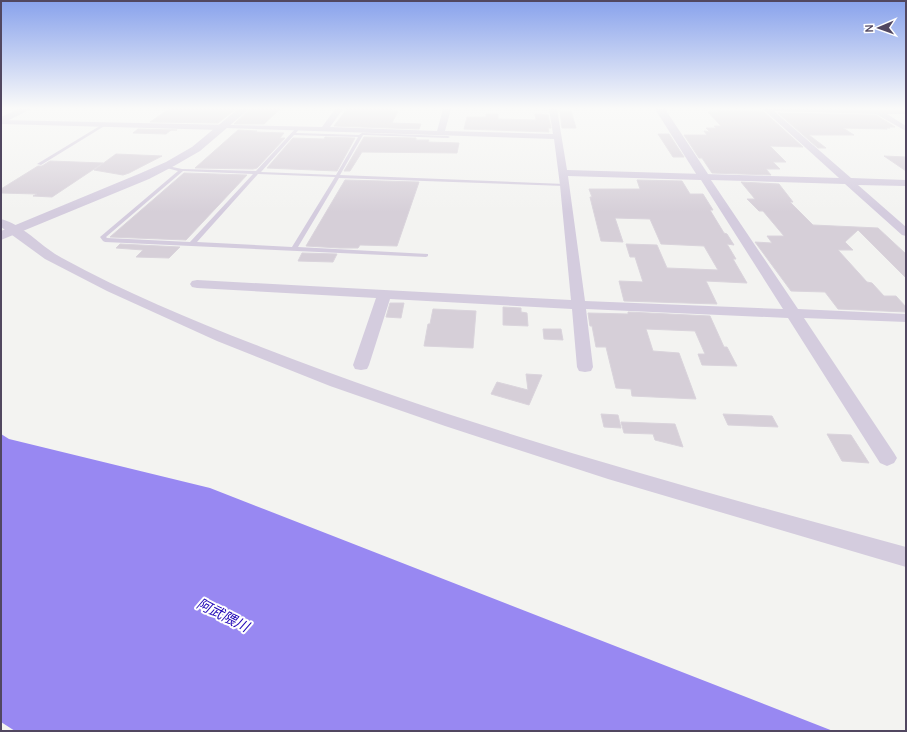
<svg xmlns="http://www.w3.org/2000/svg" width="907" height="732" font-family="Manrope,'Noto Sans JP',sans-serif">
  <rect width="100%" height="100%" fill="#f3f3f1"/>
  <!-- water -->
  <polygon fill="#9888f2" points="1,434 9,439 210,488 833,731 15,731 1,722"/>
  <!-- building -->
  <g fill="#d6cfd8" stroke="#dad4dc">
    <polygon points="169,109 236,109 218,123 150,122"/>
    <polygon points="250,109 280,109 264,124 234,124"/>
    <polygon points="347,109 392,109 391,111 398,111 392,123 421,124 419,129 334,126"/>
    <polygon points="716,110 763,111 803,147 770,146 786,162 773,162 780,169 766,169 771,175 712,173 702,158 699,158 684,135 707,135 704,131 710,132 706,128 716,128 714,126 721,126 708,112 718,112"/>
    <polygon points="560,111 571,111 576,128 562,128"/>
    <polygon points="778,113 876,115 895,127 888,127 890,128 885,128 887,129 843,128 854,135 809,135 826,148 818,148"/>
    <polygon points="486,114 498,114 498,119 536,120 535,114 548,115 551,128 548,128 549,132 464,129 467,117 486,117"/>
    <polygon points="138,129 177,130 171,130 166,134 133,133"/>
    <polygon points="238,130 257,131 255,132 284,133 280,138 285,138 257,168 253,169 195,168"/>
    <polygon points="658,134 669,134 684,157 673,157"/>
    <polygon points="325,137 355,138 337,171 267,168 293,138 324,139"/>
    <polygon points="364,137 416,138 416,140 429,140 428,142 459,143 457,153 362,152 350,171 344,171"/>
    <polygon points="116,154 162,156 129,173 123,175 94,170"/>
    <polygon points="884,156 906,157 906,171"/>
    <polygon points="50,161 103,163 52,197 33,196 37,194 1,193 1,189 38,166 42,166"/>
    <polygon points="184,173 247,175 186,240 110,237"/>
    <polygon points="345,180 419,182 397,246 360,245 358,248 340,248 306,246"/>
    <polygon points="637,180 682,181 690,194 703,194 713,210 710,210 724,233 727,234 734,245 727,244 736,259 733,259 747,283 706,281 717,304 624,301 619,281 643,282 635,257 630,257 626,244 657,245 667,268 718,270 704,246 661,244 650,219 615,218 623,242 601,241 590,197 592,197 589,189 640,189"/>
    <polygon points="741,182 779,184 793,202 790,202 813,225 878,228 906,254 906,278 858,230 845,242 853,250 838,250 867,282 872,283 884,296 896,296 906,307 906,312 838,309 825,292 791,291 755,242 772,243 767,236 784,236 763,211 759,211 747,199 755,199"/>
    <polygon points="120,244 180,247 169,258 136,257 143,250 116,248"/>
    <polygon points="302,253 337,254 333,262 298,261"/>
    <polygon points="390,303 404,303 401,318 386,317"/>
    <polygon points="503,307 521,308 521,312 527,313 528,326 503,325"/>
    <polygon points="433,309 476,311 473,348 424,346 428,324 430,324"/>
    <polygon points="628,312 710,316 724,347 727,347 737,366 702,365 698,354 705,354 695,331 646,329 653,351 679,353 696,399 632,396 631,389 616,388 606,347 596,347 592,326 590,326 588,313 628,314"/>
    <polygon points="543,329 561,329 563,340 544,339"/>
    <polygon points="526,374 542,375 529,405 491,394 497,382 528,390"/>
    <polygon points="601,414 618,415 621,428 604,427"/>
    <polygon points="723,414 772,416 778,427 728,425"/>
    <polygon points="621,422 675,424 683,447 655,440 653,434 624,433"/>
    <polygon points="827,434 851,435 869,463 842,461"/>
  </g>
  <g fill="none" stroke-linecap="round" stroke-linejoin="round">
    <!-- service -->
    <g fill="#d4ccde" fill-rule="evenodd">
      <polygon points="103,124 106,125 41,165 37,164"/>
      <path d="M 297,127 L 300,128 L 296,133 L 359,135 L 362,133 L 448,136 L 450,137 L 448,138 L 363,135 L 340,175 L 565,184 L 567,185 L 565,186 L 339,178 L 298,247 L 428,254 L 428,256 L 426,257 L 105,242 L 103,241 L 100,237 L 178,171 L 163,167 L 163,165 L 182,169 L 256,171 ZM 294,135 L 358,137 L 336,175 L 261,172 ZM 183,171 L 253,174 L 190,242 L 107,238 L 106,237 ZM 258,174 L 335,177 L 292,247 L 197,242 Z"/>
    </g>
    <!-- minor -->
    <g fill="#d4ccde" fill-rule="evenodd">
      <path d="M 335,109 L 343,109 L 330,127 L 437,131 L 443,109 L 451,109 L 445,131 L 553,134 L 549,109 L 557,109 L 567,170 L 839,178 L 763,109 L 906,110 L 906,114 L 887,114 L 906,126 L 906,131 L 876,114 L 774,111 L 851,178 L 906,180 L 906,186 L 858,185 L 906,227 L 906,236 L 902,235 L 845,184 L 711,180 L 798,309 L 906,314 L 906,322 L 804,318 L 894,453 L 897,458 L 894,463 L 887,466 L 880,463 L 788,318 L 586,309 L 593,367 L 591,371 L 585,372 L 579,371 L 577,367 L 572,309 L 390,299 L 369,365 L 367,369 L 361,370 L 355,369 L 353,365 L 376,298 L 197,288 L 192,287 L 190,284 L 192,281 L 197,280 L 571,300 L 560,185 L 554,139 L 226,128 L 222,130 L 1,124 L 1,120 L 322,127 ZM 568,176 L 701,180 L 783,309 L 585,301 Z"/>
      <path d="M 1,219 C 24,225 41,247 62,258 C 126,293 194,321 261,347 C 471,429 689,488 906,547 L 906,567 L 608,479 L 445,426 L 330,386 L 217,341 L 107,291 L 45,259 L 1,227 Z"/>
    </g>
    <!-- tertiary -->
    <g fill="#d4ccde" fill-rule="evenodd">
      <polygon points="18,109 31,109 1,124 1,117"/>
      <polygon points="238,109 249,109 200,151 174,166 149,179 1,240 1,231 141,173 166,162 192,147"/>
      <polygon points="655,109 665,109 710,177 708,180 700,180"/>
    </g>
  </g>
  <!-- sky -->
  <linearGradient id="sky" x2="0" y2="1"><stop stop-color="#88a2ec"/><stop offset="0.51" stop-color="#fafaf9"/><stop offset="1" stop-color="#fafaf9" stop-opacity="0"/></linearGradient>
  <rect width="907" height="212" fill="url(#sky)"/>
  <g text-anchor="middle" stroke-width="4" stroke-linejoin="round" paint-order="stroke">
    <!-- near-water labels -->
    <g font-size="14" font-style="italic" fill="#1e04b6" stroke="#fff">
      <text transform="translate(223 615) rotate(27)" y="5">阿武隈川</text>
    </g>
  </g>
  <!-- border -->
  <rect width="907" height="732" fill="none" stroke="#514760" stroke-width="4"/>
  <!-- north arrow -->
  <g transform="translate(879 28) rotate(268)" stroke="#ffffff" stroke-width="3" paint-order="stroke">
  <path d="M0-3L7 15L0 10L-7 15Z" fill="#514760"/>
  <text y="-6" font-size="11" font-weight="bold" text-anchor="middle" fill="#514760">N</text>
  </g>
</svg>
